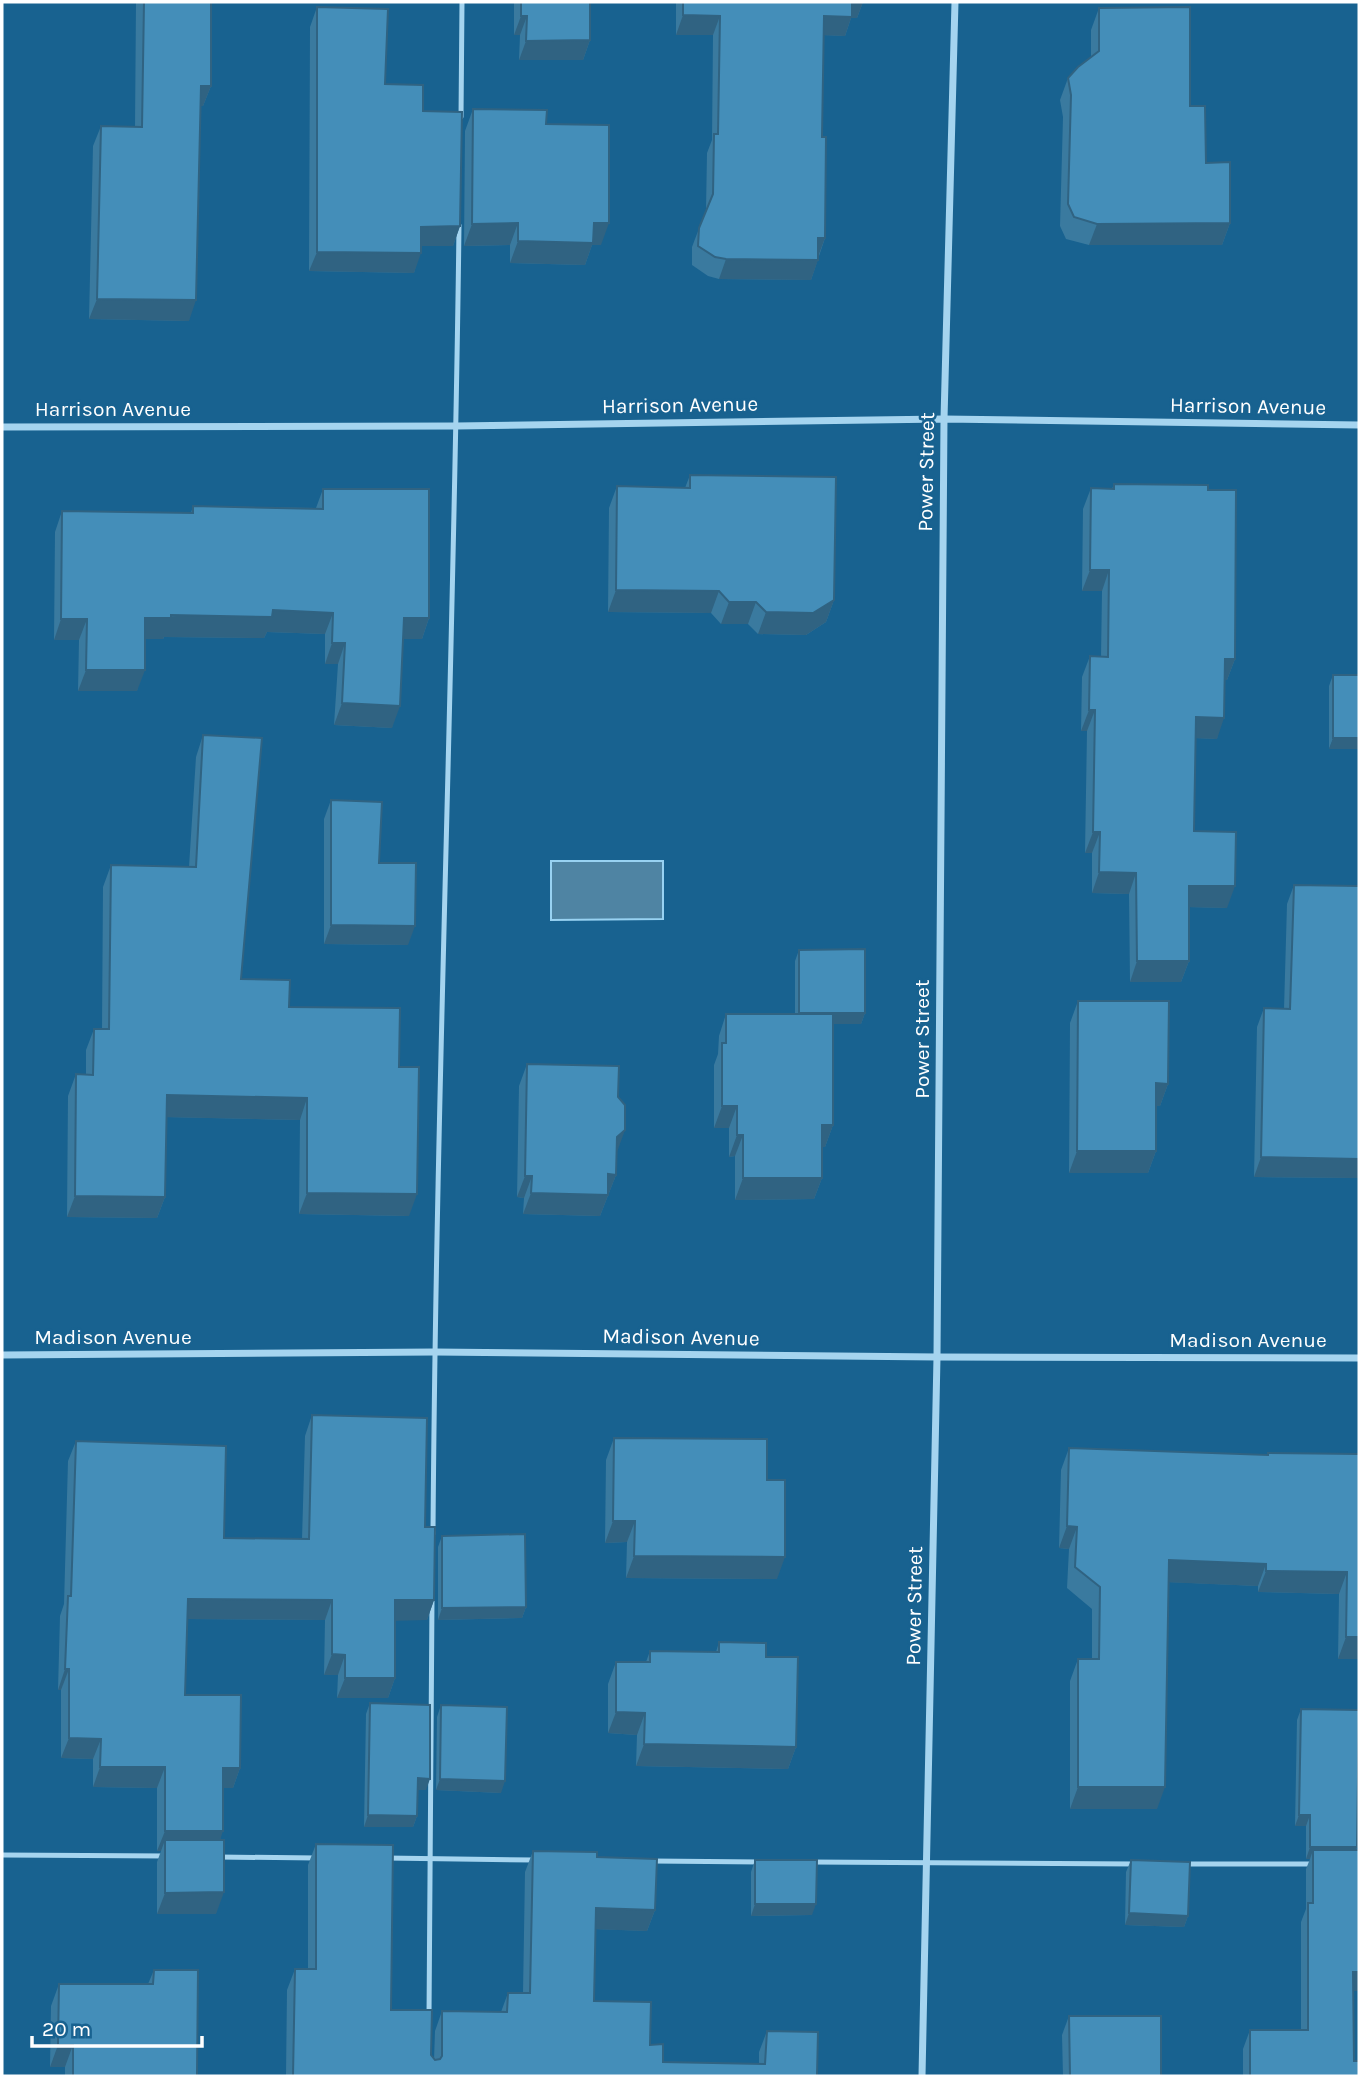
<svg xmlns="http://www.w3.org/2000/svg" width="1361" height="2078" font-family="Karla,sans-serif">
  <rect width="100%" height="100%" fill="#186290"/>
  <!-- water -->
  <polygon fill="#4f84a3" stroke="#98d2f2" stroke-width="2" points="551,861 663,861 663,919 551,920"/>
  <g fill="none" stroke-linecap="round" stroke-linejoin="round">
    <!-- lane -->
    <g stroke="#a5d4ef" stroke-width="5">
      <polyline points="461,117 462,2"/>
      <path d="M 433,1534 C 436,1098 454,661 459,225"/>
      <polyline points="2,1855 167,1856"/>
      <polyline points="218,1857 317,1858"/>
      <polyline points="386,1858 534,1860"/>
      <polyline points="652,1861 762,1862"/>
      <polyline points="810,1862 1136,1864"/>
      <polyline points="1184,1864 1315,1864"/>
      <polyline points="429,2017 432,1600"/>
    </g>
    <!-- street -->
    <g stroke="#a5d4ef" stroke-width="7">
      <polyline points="2,427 456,426 944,419 1359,425"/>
      <polyline points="2,1355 435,1352 937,1357 1359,1358"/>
      <polyline points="922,2076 937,1357 944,419 955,2"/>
    </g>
  </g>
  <!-- wall -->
  <g fill="#3a7a9f">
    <polygon points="136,2 211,2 211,86 203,106 201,106 189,321 89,319 93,146 101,126 135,127"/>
    <polygon points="514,2 590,2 590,40 583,60 519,60 520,35 514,35"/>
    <polygon points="676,2 863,2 857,18 851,18 845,36 824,35 822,137 825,238 811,280 719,279 708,276 692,265 692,247 706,210 707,153 712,140 713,35 676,35"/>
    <polygon points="317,7 385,84 423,111 460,226 453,246 421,246 414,273 309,271 310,27"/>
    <polygon points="1099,8 1190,106 1206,163 1230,223 1222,245 1089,245 1066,239 1060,226 1063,117 1060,100 1068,78 1091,57 1091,30"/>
    <polygon points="473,109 546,124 601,245 592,245 585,265 510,263 510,245 464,246 465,131"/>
    <polygon points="690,475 834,600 826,622 806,635 758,634 748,624 721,624 711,613 608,612 609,508 617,486 685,488"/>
    <polygon points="1114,484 1208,490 1235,659 1227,680 1225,680 1217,739 1196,738 1194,831 1227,908 1189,907 1189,961 1181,982 1130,982 1129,894 1092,893 1092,853 1085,853 1087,731 1081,731 1082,677 1090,656 1101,657 1102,591 1082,591 1083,509 1091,488 1112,489"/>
    <polygon points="323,489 429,618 422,639 403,639 392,728 334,725 338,664 325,664 325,634 267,632 264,638 164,637 163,639 145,639 137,691 78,691 79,640 54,640 55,532 62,511 191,513 193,506 316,508"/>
    <polygon points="1333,675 1359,675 1329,749 1329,686"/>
    <polygon points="203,735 241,979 289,1007 399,1067 409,1216 299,1214 300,1120 166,1117 165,1197 157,1218 67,1217 68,1096 76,1074 86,1075 86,1050 94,1029 102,1029 103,887 111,865 189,867 196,757"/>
    <polygon points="331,800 408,945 324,944 324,819"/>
    <polygon points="1294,885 1359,886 1359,1178 1254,1177 1257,1027 1264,1008 1284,1009 1287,904"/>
    <polygon points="799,950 865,1013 861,1024 833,1024 833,1125 825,1147 822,1147 822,1178 814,1199 735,1200 735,1156 729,1157 729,1128 714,1128 714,1065 718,1054 719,1036 726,1014 795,1014 795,961"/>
    <polygon points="1078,1001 1168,1084 1160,1106 1156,1105 1156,1151 1148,1173 1069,1173 1070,1023"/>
    <polygon points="527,1064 617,1152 616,1175 600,1216 523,1214 524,1198 517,1197 519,1086"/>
    <polygon points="312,1415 425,1527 434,1600 427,1620 395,1620 395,1678 388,1698 337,1698 338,1675 324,1675 325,1620 187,1619 185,1695 240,1768 233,1788 223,1788 216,1914 157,1914 157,1862 161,1851 157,1851 157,1788 93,1787 93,1759 61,1758 61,1690 58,1690 60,1616 64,1604 68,1461 76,1441 224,1538 302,1539 305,1436"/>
    <polygon points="614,1438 767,1480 777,1579 626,1578 627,1542 605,1543 606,1460"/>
    <polygon points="1069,1448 1267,1455 1268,1453 1359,1454 1359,1659 1338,1659 1339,1594 1258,1592 1258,1586 1168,1582 1157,1809 1070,1809 1070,1681 1078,1659 1092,1659 1092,1609 1067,1588 1069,1549 1059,1548 1061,1470"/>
    <polygon points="442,1536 526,1607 522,1618 438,1620 438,1547"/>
    <polygon points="719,1642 766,1657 796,1747 788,1769 636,1766 637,1735 608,1733 608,1684 616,1662 646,1662 650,1651 716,1652"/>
    <polygon points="370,1703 426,1790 418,1790 417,1816 413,1827 364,1827 366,1714"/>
    <polygon points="441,1705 501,1793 436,1790 437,1717"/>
    <polygon points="1301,1709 1357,1847 1356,1850 1359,1991 1353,1991 1354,2061 1359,2076 1243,2076 1243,2049 1250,2030 1301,2030 1301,1922 1306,1909 1306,1869 1310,1859 1306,1859 1306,1826 1295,1826 1297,1720"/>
    <polygon points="316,1844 391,2010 434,2060 435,2031 442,2011 501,2012 508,1993 523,1993 525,1872 533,1851 597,1857 655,1910 647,1931 595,1929 594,2001 650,2045 663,2062 759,2064 759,2052 767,2031 817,2076 286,2076 287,1990 295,1969 308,1969 308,1865"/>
    <polygon points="755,1860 812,1915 751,1916 751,1872"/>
    <polygon points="1131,1860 1188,1916 1184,1927 1125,1925 1126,1872"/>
    <polygon points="154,1970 197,2076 65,2076 65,2067 50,2067 51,2006 59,1984 148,1984"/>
    <polygon points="1069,2016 1161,2076 1063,2076 1062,2035"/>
  </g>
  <!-- shaded-wall -->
  <g fill="#306382">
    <polygon points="851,2 863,2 857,18 851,18 845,36 817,35 824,16"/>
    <polygon points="683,15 720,16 713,35 676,35"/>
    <polygon points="521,16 527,16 520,35 514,35"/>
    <polygon points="590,40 583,60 519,60 526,41"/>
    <polygon points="201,86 211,86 203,106 194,106"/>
    <polygon points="518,223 510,245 464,246 472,224"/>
    <polygon points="594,223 609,223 601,245 592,245 585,265 510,263 518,241"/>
    <polygon points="1230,223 1222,245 1089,245 1097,224"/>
    <polygon points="460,226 453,246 414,246 421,227"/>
    <polygon points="818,238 825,238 818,257"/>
    <polygon points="317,252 421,253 414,273 309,271"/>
    <polygon points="726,259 818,260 811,280 719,279"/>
    <polygon points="97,299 196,300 189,321 89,319"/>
    <polygon points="1090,570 1109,570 1102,591 1082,591"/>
    <polygon points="616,590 719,591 711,613 608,612"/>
    <polygon points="834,600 826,622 806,635 758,634 766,612"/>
    <polygon points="729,602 756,602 748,624 721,624"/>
    <polygon points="273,610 333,613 325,634 267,632 264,638 164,637 163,639 137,639 145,618"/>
    <polygon points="404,618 429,618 422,639 397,639"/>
    <polygon points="61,619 87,619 79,640 54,640"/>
    <polygon points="332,643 345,643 338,664 325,664"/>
    <polygon points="1225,659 1235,659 1227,680 1218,680"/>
    <polygon points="86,670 145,670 137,691 78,691"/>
    <polygon points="342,703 400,706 392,728 334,725"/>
    <polygon points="1089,710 1095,710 1087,731 1081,731"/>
    <polygon points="1196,717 1224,718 1217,739 1189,738"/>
    <polygon points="1333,738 1359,738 1359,749 1329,749"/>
    <polygon points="1093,832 1100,832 1092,853 1085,853"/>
    <polygon points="1099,872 1136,873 1129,894 1092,893"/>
    <polygon points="1189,886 1235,886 1227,908 1182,907"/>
    <polygon points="331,925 415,926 408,945 324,944"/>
    <polygon points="1137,961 1189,961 1181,982 1130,982"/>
    <polygon points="799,1013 865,1013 861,1024 795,1024"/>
    <polygon points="1156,1083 1168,1084 1160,1106 1148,1105"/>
    <polygon points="167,1095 307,1098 300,1120 159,1117"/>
    <polygon points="722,1106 737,1106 729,1128 714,1128"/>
    <polygon points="822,1125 833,1125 825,1147 814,1147"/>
    <polygon points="625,1130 617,1152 617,1137"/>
    <polygon points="737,1135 743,1135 735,1156 729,1157"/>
    <polygon points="1077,1151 1156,1151 1148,1173 1069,1173"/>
    <polygon points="1261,1157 1359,1159 1359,1178 1254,1177"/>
    <polygon points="608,1174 616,1175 600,1216 523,1214 531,1193"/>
    <polygon points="525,1176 532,1176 524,1198 517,1197"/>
    <polygon points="743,1178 822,1178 814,1199 735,1200"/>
    <polygon points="307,1193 417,1194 409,1216 299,1214"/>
    <polygon points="75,1196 165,1197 157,1218 67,1217"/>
    <polygon points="613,1521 635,1521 627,1542 605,1543"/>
    <polygon points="1067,1526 1077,1527 1069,1549 1059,1548"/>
    <polygon points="634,1556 785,1557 777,1579 626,1578"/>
    <polygon points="1169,1560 1266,1564 1258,1586 1161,1582"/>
    <polygon points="1266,1571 1347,1572 1339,1594 1258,1592"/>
    <polygon points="188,1599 332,1600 325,1620 181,1619"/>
    <polygon points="395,1600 434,1600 427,1620 388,1621"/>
    <polygon points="526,1607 522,1618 438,1620 442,1608"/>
    <polygon points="1346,1637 1359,1637 1359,1659 1338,1659"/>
    <polygon points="332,1654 345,1655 338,1675 324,1675"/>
    <polygon points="65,1669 69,1669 61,1690 58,1690"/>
    <polygon points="345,1678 395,1678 388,1698 337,1698"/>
    <polygon points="616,1712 645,1713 637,1735 608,1733"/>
    <polygon points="69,1738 101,1739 93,1759 61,1758"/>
    <polygon points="644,1744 796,1747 788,1769 636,1766"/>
    <polygon points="100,1767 165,1767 157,1788 93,1787"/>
    <polygon points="223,1768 240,1768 233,1788 215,1788"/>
    <polygon points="418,1778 430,1779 426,1790 414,1790"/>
    <polygon points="440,1779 505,1781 501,1793 436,1790"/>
    <polygon points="1078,1787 1165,1787 1157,1809 1070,1809"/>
    <polygon points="368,1815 417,1816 413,1827 364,1827"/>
    <polygon points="1299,1815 1310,1815 1306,1826 1295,1826"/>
    <polygon points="165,1831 223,1831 216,1852 165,1840 161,1851 157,1851"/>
    <polygon points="1310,1847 1357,1847 1352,1859 1313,1850 1310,1859 1306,1859"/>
    <polygon points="224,1892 216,1914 157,1914 165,1893"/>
    <polygon points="755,1904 816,1904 812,1915 751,1916"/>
    <polygon points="596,1908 655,1910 647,1931 588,1929"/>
    <polygon points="1129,1913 1188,1916 1184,1927 1125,1925"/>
    <polygon points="1353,1972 1359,1972 1359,1991 1346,1991"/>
    <polygon points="58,2045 73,2045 65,2067 50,2067"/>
  </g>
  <!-- building -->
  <g fill="#448eb9" stroke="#306382" stroke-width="2">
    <polygon points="144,2 211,2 211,86 201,86 196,300 97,299 101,126 142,127"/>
    <polygon points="521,2 590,2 590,40 526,41 527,16 521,16"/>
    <polygon points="683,2 852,2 852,17 824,16 822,137 826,137 825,238 818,238 818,260 726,259 715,257 698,246 699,228 713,194 714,134 718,134 720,16 683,15"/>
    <polygon points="317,7 388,9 385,84 423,85 423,111 462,112 460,226 421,227 421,253 317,252"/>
    <polygon points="1190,7 1190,106 1205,106 1206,163 1230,162 1230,223 1097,224 1074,217 1068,204 1071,95 1068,78 1078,67 1099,51 1099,8"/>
    <polygon points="473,109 547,110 546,124 609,125 609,223 594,223 593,243 518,241 518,223 472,224"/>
    <polygon points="690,475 836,477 834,600 813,613 766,612 756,602 729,602 719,591 616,590 617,486 690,488"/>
    <polygon points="1114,484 1208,485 1208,490 1236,490 1235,659 1225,659 1224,718 1196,717 1194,831 1236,832 1235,886 1189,886 1189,961 1137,961 1136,873 1099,872 1100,832 1093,832 1095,710 1089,710 1090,656 1108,657 1109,570 1090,570 1091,488 1114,489"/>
    <polygon points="323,489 429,489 429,618 404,618 400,706 342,703 345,643 332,643 333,613 273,610 272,617 171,615 171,618 145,618 145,670 86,670 87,619 61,619 62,511 193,513 193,506 323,509"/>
    <rect x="1333" y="675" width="26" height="63"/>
    <polygon points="203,735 262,738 241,979 290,980 289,1007 400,1008 399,1067 419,1067 417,1194 307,1193 307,1098 167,1095 165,1197 75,1196 76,1074 93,1075 94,1029 109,1029 111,865 196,867"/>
    <polygon points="331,800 382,802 379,863 416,863 415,926 331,925"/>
    <polygon points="1294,885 1359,886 1359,1159 1261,1157 1264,1008 1290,1009"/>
    <polygon points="865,949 865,1013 799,1013 799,950"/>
    <polygon points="1078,1001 1169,1001 1168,1084 1156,1083 1156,1151 1077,1151"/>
    <polygon points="726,1014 833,1014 833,1125 822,1125 822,1178 743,1178 743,1135 737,1135 737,1106 722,1106 722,1043 726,1043"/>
    <polygon points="527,1064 619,1066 618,1097 625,1105 625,1130 617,1137 616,1175 608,1174 608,1195 531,1193 532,1176 525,1176"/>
    <polygon points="312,1415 427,1418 425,1527 435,1527 434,1600 395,1600 395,1678 345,1678 345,1655 332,1654 332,1600 188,1599 185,1695 241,1695 240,1768 223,1768 223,1831 165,1831 165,1767 100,1767 101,1739 69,1738 69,1669 65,1669 68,1596 71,1596 76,1441 226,1446 224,1538 309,1539"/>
    <polygon points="614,1438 767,1439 767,1480 785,1480 785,1557 634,1556 635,1521 613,1521"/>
    <polygon points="1069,1448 1268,1455 1268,1453 1359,1454 1359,1637 1346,1637 1347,1572 1266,1571 1266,1564 1169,1560 1165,1787 1078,1787 1078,1659 1099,1659 1100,1587 1075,1567 1077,1527 1067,1526"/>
    <polygon points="525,1534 526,1607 442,1608 442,1536"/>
    <polygon points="719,1642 766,1643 766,1657 798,1657 796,1747 644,1744 645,1713 616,1712 616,1662 650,1662 650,1651 719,1652"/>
    <polygon points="370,1703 430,1705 430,1779 418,1778 417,1816 368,1815"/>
    <polygon points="441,1705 507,1707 505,1781 440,1779"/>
    <polygon points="1301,1709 1359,1710 1357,1847 1310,1847 1310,1815 1299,1815"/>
    <polygon points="165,1840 224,1840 224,1892 165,1893"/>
    <polygon points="316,1844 393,1845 391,2010 432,2010 431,2055 435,2060 440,2059 442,2056 442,2011 507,2012 508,1993 530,1993 533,1851 597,1852 597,1857 657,1859 655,1910 596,1908 594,2001 651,2002 650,2045 663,2044 663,2062 765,2064 767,2031 818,2032 817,2076 293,2076 295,1969 316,1969"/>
    <polygon points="1313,1850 1359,1850 1359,1972 1353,1972 1354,2061 1359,2061 1359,2076 1250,2076 1250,2030 1308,2030 1308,1903 1313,1903"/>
    <polygon points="755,1860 817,1860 816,1904 755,1904"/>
    <polygon points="1131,1860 1190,1862 1188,1916 1129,1913"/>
    <polygon points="154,1970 198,1970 197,2076 73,2076 73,2045 58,2045 59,1984 153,1984"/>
    <polygon points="1069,2016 1161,2016 1161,2076 1070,2076"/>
  </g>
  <g text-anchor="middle" stroke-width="5" stroke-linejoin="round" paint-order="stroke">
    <!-- street labels -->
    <g font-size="21" fill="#fff" stroke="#186290">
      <text transform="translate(680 405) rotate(-1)" y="7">Harrison Avenue</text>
      <text transform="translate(1248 406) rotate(1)" y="7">Harrison Avenue</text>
      <text x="113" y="416">Harrison Avenue</text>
      <text transform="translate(926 472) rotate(-89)" y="7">Power Street</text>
      <text transform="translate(922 1039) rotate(-90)" y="7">Power Street</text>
      <text x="113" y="1344">Madison Avenue</text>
      <text transform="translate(681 1337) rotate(1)" y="7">Madison Avenue</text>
      <text x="1248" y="1347">Madison Avenue</text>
      <text transform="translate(914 1606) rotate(-89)" y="7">Power Street</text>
    </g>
  </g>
  <!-- border -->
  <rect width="1361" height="2078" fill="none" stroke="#ffffff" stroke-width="7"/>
  <!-- scale -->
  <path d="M32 2036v10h170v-10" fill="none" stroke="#ffffff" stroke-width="3.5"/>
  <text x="42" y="2036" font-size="21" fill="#ffffff" stroke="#186290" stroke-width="5" paint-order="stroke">20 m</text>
</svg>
